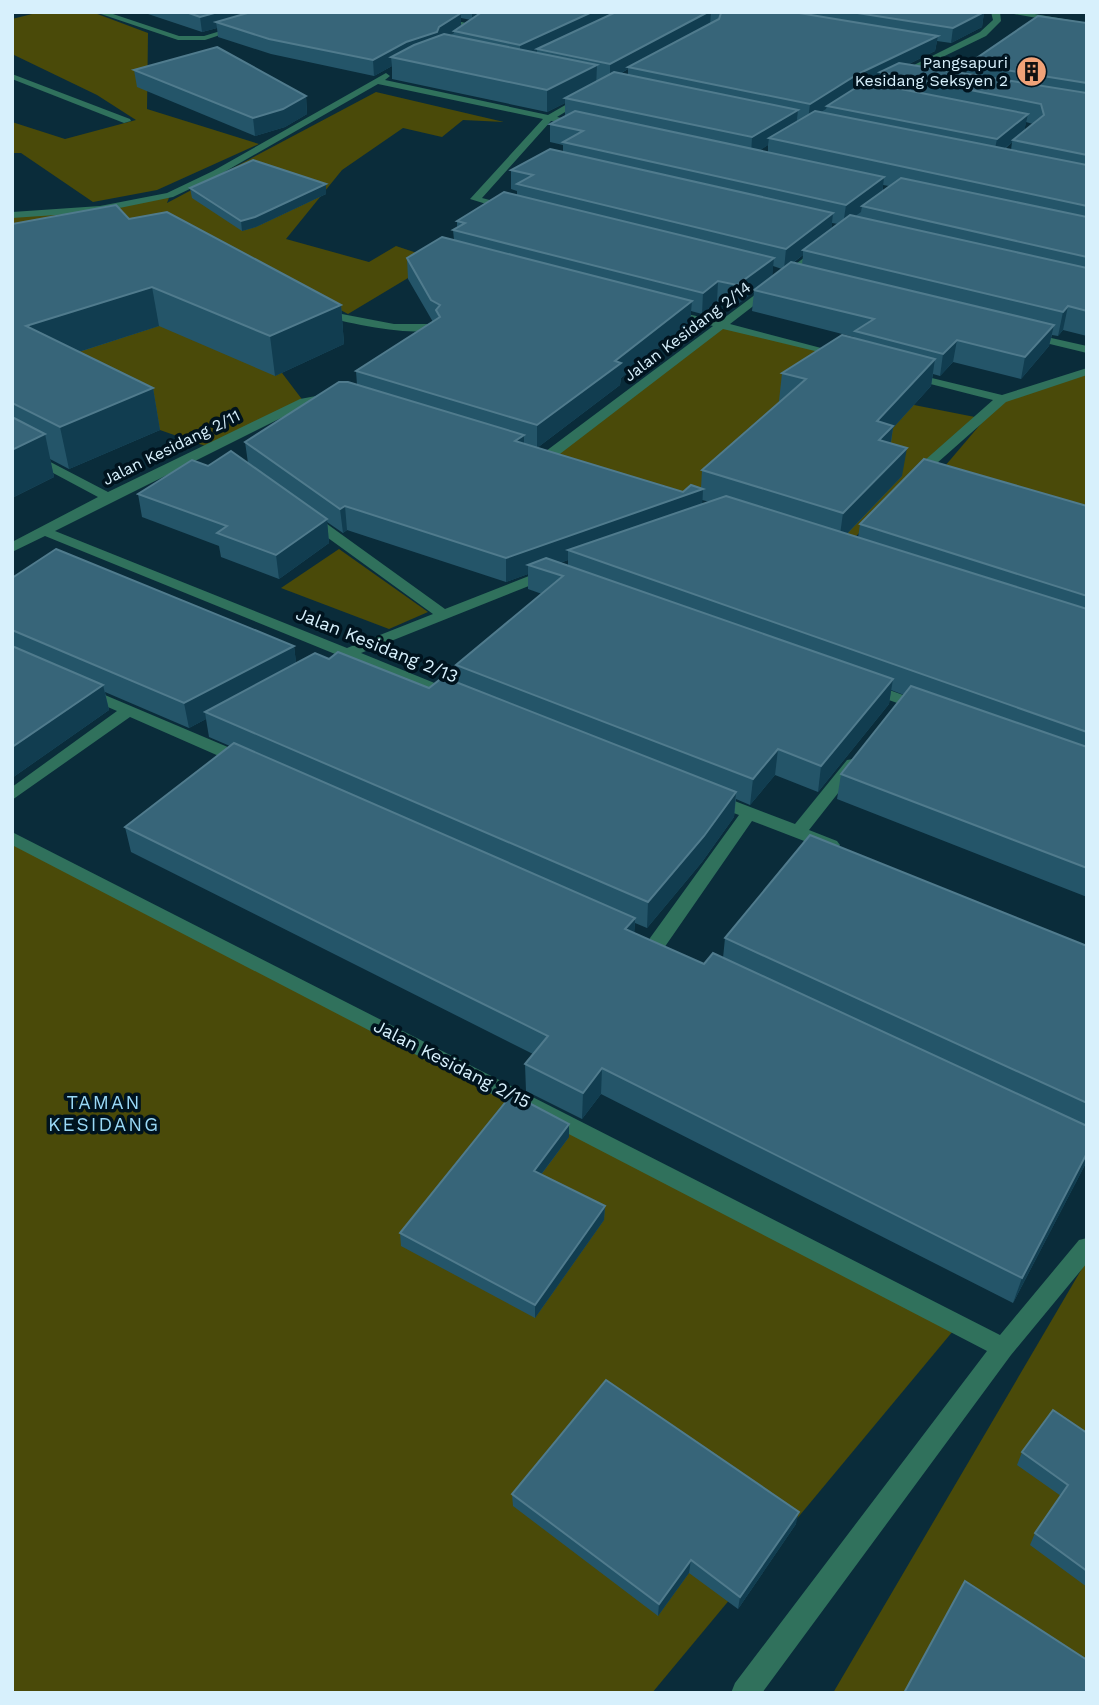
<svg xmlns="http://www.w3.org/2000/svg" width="1099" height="1705" font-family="'Work Sans',sans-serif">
  <rect width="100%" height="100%" fill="#0a2c3a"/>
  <!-- green -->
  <g fill="#4a4a09">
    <polygon points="40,12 92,12 148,33 147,109 259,144 157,190 93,202 21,153 12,153 12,122 65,139 136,120 97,95 12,54 12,19"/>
    <polygon points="376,92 504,122 463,120 442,137 403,128 342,170 286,239 369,262 396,246 438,260 348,314 163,216 304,402 211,448 160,430 12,311 12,215 100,209 170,195 167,203"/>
    <polygon points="721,325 846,358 914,405 980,418 922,467 843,550 724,470 688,501 548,457"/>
    <polygon points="1087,371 1087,507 945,466 1002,399"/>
    <polygon points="339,549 428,612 389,629 281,588"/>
    <polygon points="12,836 958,1325 652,1693 12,1693"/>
    <polygon points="1087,1260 1087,1693 833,1693"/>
  </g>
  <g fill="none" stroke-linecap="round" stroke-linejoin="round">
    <!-- minor -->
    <g fill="#30715c" fill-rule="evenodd">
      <polygon points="95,12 107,12 179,36 204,36 240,25 244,27 205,40 178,40"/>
      <polygon points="395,12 413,12 476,25 472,27"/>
      <polygon points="991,12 1000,12 1001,21 986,36 899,78 892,76 980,32 993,20"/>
      <polygon points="1003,12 1023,12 1087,23 1087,27"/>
      <polygon points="386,73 390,76 385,80 548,115 581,96 588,98 557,117 562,118 562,122 551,121 482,198 513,206 514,208 509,211 470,199 543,119 378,84 219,175 173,197 100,212 12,218 12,212 100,206 167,193 213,171"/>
      <polygon points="12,74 130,119 131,121 124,123 12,79"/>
      <polygon points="817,248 826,250 730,324 844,354 844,358 723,329 552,460 542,460 542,454 713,326 663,313 663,309 720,321"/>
      <path d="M 321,310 L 394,324 L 432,324 L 438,327 C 420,340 340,321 317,315 L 317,311 Z"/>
      <polygon points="1029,333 1087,346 1087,353 1025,338 1023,336"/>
      <polygon points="1087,368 1087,375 1006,402 919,479 909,479 907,476 993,400 907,378 907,372 1002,395"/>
      <polygon points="332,393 336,394 336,400 307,405 55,531 347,648 433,614 306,522 306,516 316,516 445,609 544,570 554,570 554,576 361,653 459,693 461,696 459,699 447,699 347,659 336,659 335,654 45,536 12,552 12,542 98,497 12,451 12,442 108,492 300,399"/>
      <polygon points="870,683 928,704 930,707 922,712 864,691 862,688 864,685"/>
      <polygon points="86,687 249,756 251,760 243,765 237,764 130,717 12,800 12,787 117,711 80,695 78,692"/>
      <polygon points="853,759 861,764 809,830 837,841 840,845 837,849 825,849 752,821 664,948 650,948 648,943 650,938 739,815 707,803 705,799 707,795 719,795 795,824 847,760"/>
      <polygon points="12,832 1000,1335 1079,1240 1087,1238 1087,1263 1011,1355 762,1693 731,1693 735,1683 987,1351 12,845"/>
    </g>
  </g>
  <!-- wall -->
  <g fill="#245569" fill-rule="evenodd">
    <path d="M 142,12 L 247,12 L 247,13 L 251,12 L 984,12 L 982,27 L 951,43 L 937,41 L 935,51 L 909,64 L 966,74 L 968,64 L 1087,23 L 1087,336 L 1063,330 L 1058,336 L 1052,335 L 1049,346 L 1021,379 L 953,362 L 940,376 L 933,374 L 931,386 L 893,428 L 891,443 L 902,476 L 847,534 L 858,538 L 860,524 L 1087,506 L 1087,897 L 837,799 L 841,774 L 904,695 L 891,690 L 889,704 L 818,792 L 775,775 L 750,805 L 736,799 L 734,817 L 702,862 L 647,928 L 635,923 L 634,933 L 704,964 L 723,958 L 725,938 L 1087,946 L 1087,1161 L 1013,1303 L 601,1094 L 582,1119 L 526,1091 L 525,1064 L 533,1054 L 131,852 L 125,827 L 230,746 L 209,737 L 206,719 L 189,728 L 105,692 L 109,710 L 12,778 L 12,578 L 294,646 L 296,663 L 329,659 L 429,688 L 457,682 L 456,665 L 542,594 L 528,589 L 528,574 L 506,582 L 347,530 L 343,533 L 327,522 L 329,543 L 279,579 L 221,557 L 219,546 L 142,517 L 138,494 L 208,466 L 248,463 L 245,442 L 357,385 L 356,371 L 433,322 L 408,279 L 407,258 L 454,240 L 453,230 L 457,228 L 457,221 L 517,195 L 517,191 L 511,189 L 511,170 L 563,152 L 563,145 L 550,142 L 550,124 L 565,116 L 565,103 L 547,112 L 392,79 L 392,66 L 374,76 L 271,54 L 218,37 L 217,28 L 202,32 ZM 461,18 L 471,20 L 461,27 ZM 628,69 L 628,75 L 620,74 ZM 879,79 L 878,85 L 870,83 ZM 1026,122 L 1033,124 L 1024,131 ZM 1012,142 L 1011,150 L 1005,149 ZM 768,145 L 768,152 L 760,150 ZM 883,185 L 889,186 L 883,191 ZM 832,223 L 838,224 L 831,229 ZM 803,255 L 802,265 L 793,263 ZM 773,266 L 782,269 L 772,276 ZM 754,292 L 752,311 L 854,337 L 854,338 L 782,373 L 779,401 L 781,401 L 702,470 L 701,488 L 683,492 L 537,448 L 620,385 L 621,378 L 690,323 L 691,311 L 702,314 L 717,302 L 735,306 ZM 702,500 L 710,502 L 702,504 ZM 568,560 L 568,565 L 560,563 Z"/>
    <polygon points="134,70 306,96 307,114 285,127 255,136 137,87"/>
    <polygon points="190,188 326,194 256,227 242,231 192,198"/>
    <polygon points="12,224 341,305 344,344 275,376 159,326 79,352 153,388 160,430 69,469 50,459 54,477 12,498"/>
    <polygon points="569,1137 541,1175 605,1206 604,1220 535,1318 401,1246 400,1233"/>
    <polygon points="1087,1433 1087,1587 1030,1545 1035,1533 1061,1496 1017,1465 1022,1452"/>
    <polygon points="512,1494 796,1524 738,1609 689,1573 658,1616 513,1506"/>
  </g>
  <!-- shaded-wall -->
  <g fill="#113d50">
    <polygon points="218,12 247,12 248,20 216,22 217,28 202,32 200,17"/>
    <polygon points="472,12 485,12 472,20"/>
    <polygon points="592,12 624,12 537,49 537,52 520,60 520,45"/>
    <polygon points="708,12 711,12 710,26 628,67 628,69 610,79 610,64"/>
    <polygon points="984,12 982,27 951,43 953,28"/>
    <polygon points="461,13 461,28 454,31 454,33 440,42 391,57 392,66 374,76 373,60 406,42 439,27"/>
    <polygon points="938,36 935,51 889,74 880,72 879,79 827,106 826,109 808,120 810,104 858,74"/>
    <polygon points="597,65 596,87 565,98 565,103 547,112 547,90"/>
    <polygon points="306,96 307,114 285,127 255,136 253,118"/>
    <polygon points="798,110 796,128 769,138 768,145 751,156 752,137"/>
    <polygon points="1028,114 1024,132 1013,140 1012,142 993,158 997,139"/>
    <polygon points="884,177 882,196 862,206 861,212 843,225 846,205"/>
    <polygon points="326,184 326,194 256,227 242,231 241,221"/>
    <polygon points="833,213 831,233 803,250 803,255 784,269 786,249"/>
    <polygon points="774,258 772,278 754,290 754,292 735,306 737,285"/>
    <polygon points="718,281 717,302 702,314 703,293"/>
    <polygon points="152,287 159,326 35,366 26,326"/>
    <polygon points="692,301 690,323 621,378 620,385 537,448 537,425 615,361"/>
    <polygon points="341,305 344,344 275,376 270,336"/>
    <polygon points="1068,306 1063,330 1058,336 1063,312"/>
    <polygon points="1054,325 1049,346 1021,379 1025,357"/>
    <polygon points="957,340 953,362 940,376 943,354"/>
    <polygon points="935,359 931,386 893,428 889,454 878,444 877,421"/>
    <polygon points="153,388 160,430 69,469 60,427"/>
    <polygon points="45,434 54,477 12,498 12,450"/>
    <polygon points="524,435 524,458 515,441"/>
    <polygon points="907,448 902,476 839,542 843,513"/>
    <polygon points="703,489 702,512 568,550 568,560 542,569 528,565 528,574 506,582 506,558"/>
    <polygon points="345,506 347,530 343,533 340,509"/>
    <polygon points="327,519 329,543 279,579 276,555"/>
    <polygon points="294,646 297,670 205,712 206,719 189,728 184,703"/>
    <polygon points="893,679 889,704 818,792 821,766"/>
    <polygon points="103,685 109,710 12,778 12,747"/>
    <polygon points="778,749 775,775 750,805 753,779"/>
    <polygon points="736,792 734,817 702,862 647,928 648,902"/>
    <polygon points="635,918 634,944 625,929"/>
    <polygon points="602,1068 601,1094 582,1119 583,1093"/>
    <polygon points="569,1124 569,1137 534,1184 534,1171"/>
    <polygon points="1087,1153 1087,1161 1013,1303 1022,1278"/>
    <polygon points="605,1206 604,1220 535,1318 535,1305"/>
    <polygon points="799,1512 796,1524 738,1609 740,1597"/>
    <polygon points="691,1560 689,1573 658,1616 659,1604"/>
  </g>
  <!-- building -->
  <g fill="#376579" stroke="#507b8d" stroke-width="2">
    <polygon points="186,12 218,12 200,17"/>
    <polygon points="251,12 455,12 461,13 439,27 437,32 406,42 373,60 269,39 216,22"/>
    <polygon points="482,12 592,12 520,45 454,31"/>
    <polygon points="616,12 708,12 610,64 537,49"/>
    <polygon points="720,12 793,12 938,36 858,74 810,104 628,67 719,19 721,13"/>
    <polygon points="851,12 984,12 953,28"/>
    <polygon points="1038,16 1087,23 1087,83 968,64"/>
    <polygon points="444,34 597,65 547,90 391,57 414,45"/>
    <polygon points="217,47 306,96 283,109 253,118 134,70"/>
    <polygon points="899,63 1087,93 1087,155 1013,140 1044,115 1041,104 880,72"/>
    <polygon points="614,72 798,110 752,137 565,98"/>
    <polygon points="865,82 1028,114 997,139 827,106"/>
    <polygon points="575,111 884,177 846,205 563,142 583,131 550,124"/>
    <polygon points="815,111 1087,165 1087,206 769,138"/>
    <polygon points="550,149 833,213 786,249 517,184 533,175 511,170"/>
    <polygon points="253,160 326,184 255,217 241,221 190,188"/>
    <polygon points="901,178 1087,217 1087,257 862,206"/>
    <polygon points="504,192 774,258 737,285 718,281 703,293 453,230 465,223 457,221"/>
    <polygon points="116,205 129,219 167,212 341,305 270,336 152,287 26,326 153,388 60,427 12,403 12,224"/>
    <polygon points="850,215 1087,268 1087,311 1068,306 1063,312 803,250"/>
    <polygon points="442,237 692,301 615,361 621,363 537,425 356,371 440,317 436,310 440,305 431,300 407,258"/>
    <polygon points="791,262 1054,325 1025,357 957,340 943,354 855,331 874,319 754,290"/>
    <polygon points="842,335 935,359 877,421 893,426 879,440 907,448 843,513 702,470 806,379 782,373"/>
    <polygon points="339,382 348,382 524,435 515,441 683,492 691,485 703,489 506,558 345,506 340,509 245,442"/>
    <polygon points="12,417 45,434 12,450"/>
    <polygon points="231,451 327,519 276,555 217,533 227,526 138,494 192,460 208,466"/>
    <polygon points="924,459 1087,506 1087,596 860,524"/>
    <polygon points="726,496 1087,609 1087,732 568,550"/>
    <polygon points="56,549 294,646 184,703 12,630 12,578"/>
    <polygon points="546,558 893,679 821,766 778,749 753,779 456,665 563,576 528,565"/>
    <polygon points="12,646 103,685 12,747"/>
    <polygon points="338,652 429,688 443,677 736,792 704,836 648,902 205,712 315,653 329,659"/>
    <polygon points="911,686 1087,747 1087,868 841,774"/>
    <polygon points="234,743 635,918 625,929 704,964 713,953 1087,1126 1087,1153 1022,1278 602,1068 583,1093 525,1064 548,1036 125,827"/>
    <polygon points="810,835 1087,946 1087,1103 725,938"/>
    <polygon points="512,1094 569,1124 534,1171 605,1206 535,1305 400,1233"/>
    <polygon points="606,1380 799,1512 740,1597 691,1560 659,1604 512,1494"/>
    <polygon points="1053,1410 1087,1433 1087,1571 1035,1533 1068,1485 1022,1452"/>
    <polygon points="965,1581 1087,1660 1087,1693 904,1693"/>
  </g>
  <!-- icons -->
  <defs>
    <symbol id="building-disc" viewBox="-11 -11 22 22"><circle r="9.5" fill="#f0a278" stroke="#00131e"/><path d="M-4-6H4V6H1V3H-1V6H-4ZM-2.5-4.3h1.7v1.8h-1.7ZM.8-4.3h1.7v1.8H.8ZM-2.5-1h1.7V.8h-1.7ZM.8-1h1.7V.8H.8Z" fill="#111"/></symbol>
  </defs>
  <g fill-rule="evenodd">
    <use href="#building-disc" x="1014" y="54" width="35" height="35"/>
  </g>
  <g text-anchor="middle" stroke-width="7" stroke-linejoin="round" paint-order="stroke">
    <!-- far-poi labels -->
    <g font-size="16" fill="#d7f0fc" stroke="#00131e" text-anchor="end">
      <text x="1008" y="68">Pangsapuri<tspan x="1008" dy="18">Kesidang Seksyen 2</tspan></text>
    </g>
    <!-- far-street labels -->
    <g font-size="16" fill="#d7f0fc" stroke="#00131e">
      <text transform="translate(687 331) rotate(-37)" y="6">Jalan Kesidang 2/14</text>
      <text transform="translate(171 447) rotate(-26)" y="6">Jalan Kesidang 2/11</text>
    </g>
    <!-- street labels -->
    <g font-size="18" fill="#d7f0fc" stroke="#00131e">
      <text transform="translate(377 645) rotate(22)" y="6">Jalan Kesidang 2/13</text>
      <text transform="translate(452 1064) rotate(27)" y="6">Jalan Kesidang 2/15</text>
    </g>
    <!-- neighbourhood labels -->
    <g font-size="19" letter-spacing="2" fill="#99d9f7" stroke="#00131e">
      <text x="104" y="1109">TAMAN<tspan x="104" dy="22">KESIDANG</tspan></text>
    </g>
  </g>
  <!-- border -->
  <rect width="1099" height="1705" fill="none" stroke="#d7f0fc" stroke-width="28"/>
</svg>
